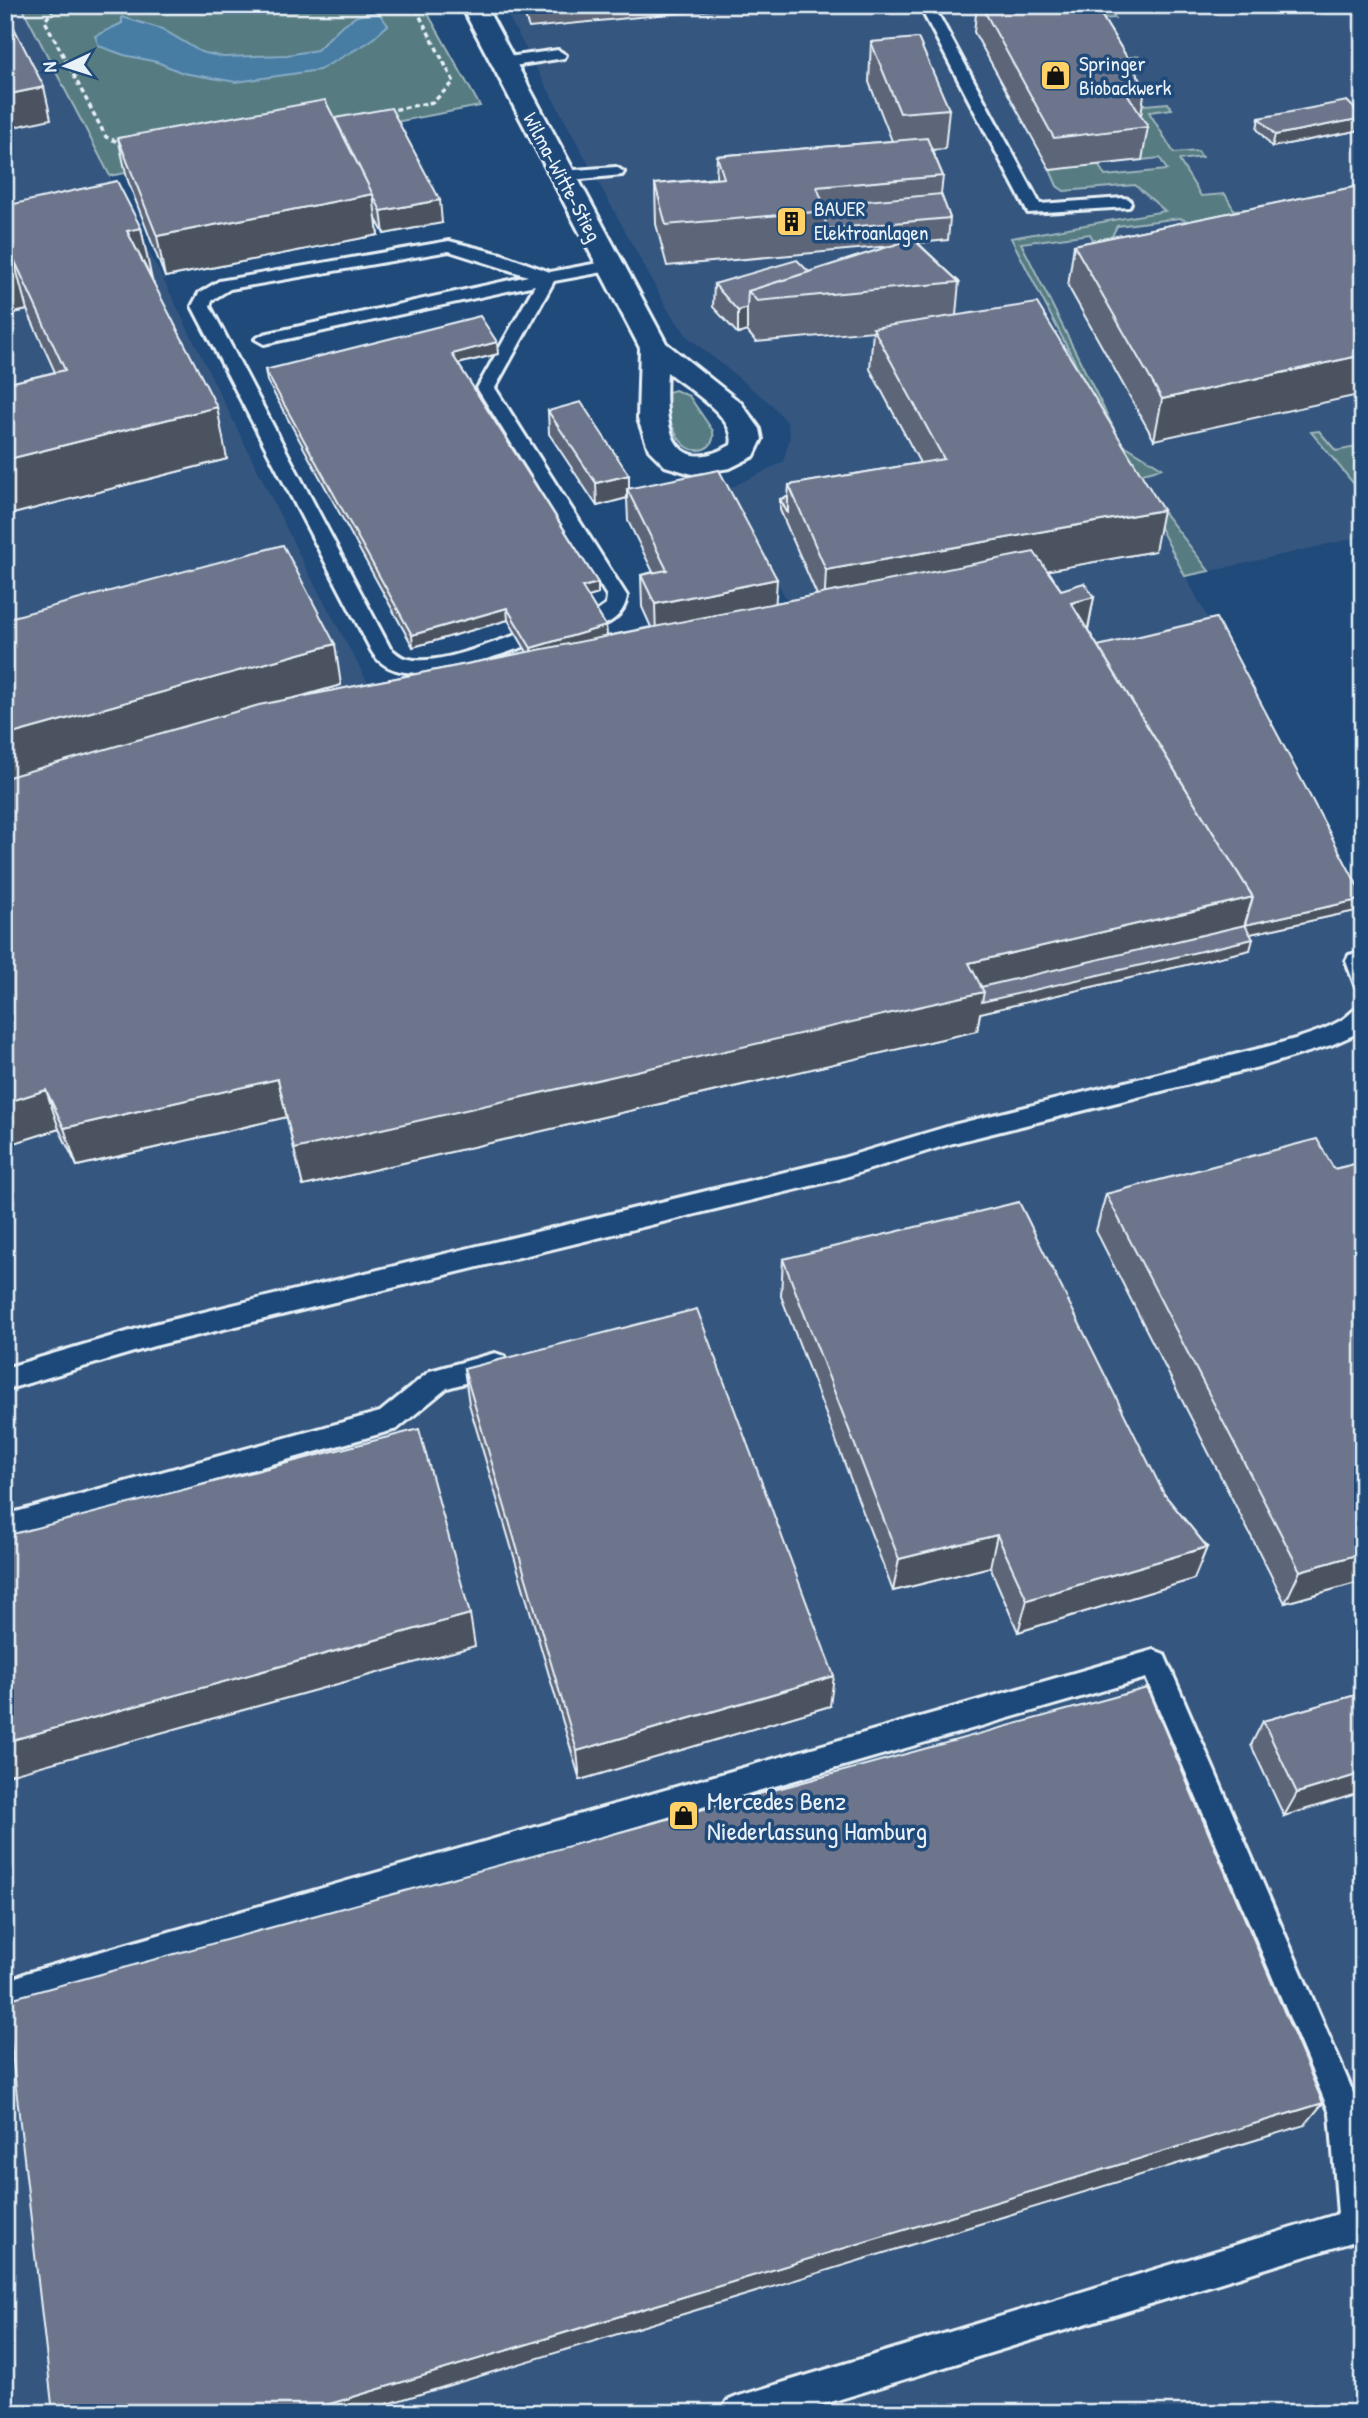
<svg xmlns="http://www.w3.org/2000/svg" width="1368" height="2418" font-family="'Patrick Hand',sans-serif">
  <rect width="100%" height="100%" fill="#1f4a7a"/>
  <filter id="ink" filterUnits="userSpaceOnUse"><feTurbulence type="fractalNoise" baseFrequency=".0143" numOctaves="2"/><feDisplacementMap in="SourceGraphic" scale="14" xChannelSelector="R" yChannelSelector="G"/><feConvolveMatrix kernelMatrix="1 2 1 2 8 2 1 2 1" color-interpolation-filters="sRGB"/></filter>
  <g filter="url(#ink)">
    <!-- built -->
    <polygon fill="#36577f" points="5,5 21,5 166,285 308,572 374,694 799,623 728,489 783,462 790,437 787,422 772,405 688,337 668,310 502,5 1363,5 1363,445 1356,447 1363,456 1363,536 1186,577 1363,913 1363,2413 5,2413"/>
    <!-- green -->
    <g fill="#567c82" stroke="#9fb6bd" stroke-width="2">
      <polygon points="21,5 423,5 480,106 110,176"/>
      <polygon points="1112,12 1115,18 1094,20 1117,59 1139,56 1143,62 1121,65 1145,105 1168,103 1172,109 1149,112 1174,153 1198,151 1202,157 1179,160 1201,196 1225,194 1234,210 1265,208 1217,234 1180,218 1117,226 1106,248 1098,249 1090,234 1021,243 1121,443 1162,468 1135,475 1209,571 1185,576 1011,238 1165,211 1135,185 1064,191 1057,186 1050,170 1098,164 1105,176 1167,170 1160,158 1142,160 1090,14"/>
      <path d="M 675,390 L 689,396 L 713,431 C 714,439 712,446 704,449 C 678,458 669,416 662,399 L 665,393 Z"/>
      <polygon points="1319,431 1336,451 1356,447 1363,456 1363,495 1311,432"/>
    </g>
    <!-- water -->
    <polygon fill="#467ca3" stroke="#87abc5" stroke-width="2" points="378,12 388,25 369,42 319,70 236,82 183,73 157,62 124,55 99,46 95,36 122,23 122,17 162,29 201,52 223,57 287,55 317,50 340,27 357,16"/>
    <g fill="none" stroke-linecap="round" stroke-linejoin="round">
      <defs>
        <g id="lane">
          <polygon points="919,5 968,5 961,10 937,12 1040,204 1123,198 1129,199 1131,203 1129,207 1028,213"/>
          <polygon points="558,50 566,55 564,58 501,68 493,63 501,58"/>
          <polygon points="616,167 624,172 622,175 561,181 553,176 561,171"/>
          <path d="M 449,241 L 501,254 L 550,272 L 609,261 L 618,266 L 609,271 L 554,281 L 495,388 L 627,596 C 625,614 607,630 588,625 L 585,620 L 606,605 L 607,596 L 477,388 L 535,285 L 264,344 L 255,339 L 264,334 L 528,276 L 449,251 L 230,289 L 212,300 L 210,306 L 390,648 C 395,652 401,658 408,659 C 440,666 489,643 520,634 L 527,636 L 530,641 L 527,646 C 488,657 400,697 372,652 L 192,306 L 199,293 L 219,281 Z"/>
          <polygon points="1357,953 1363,954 1363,987 1355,985 1346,961 1349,955"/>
          <path d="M 1363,1005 L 1363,1029 L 1360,1032 L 1331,1045 L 1266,1065 L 953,1143 L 839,1179 L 154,1346 L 5,1390 L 5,1368 L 154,1324 L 839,1159 L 953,1125 L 1266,1047 C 1291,1040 1317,1034 1340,1021 C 1349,1017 1353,1008 1363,1005 Z"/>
          <polygon points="495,1353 504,1356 508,1364 504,1372 447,1388 397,1429 5,1539 5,1515 380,1412 430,1371"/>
          <polygon points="1154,1650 1164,1654 1362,2113 1363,2238 1355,2241 795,2413 722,2413 727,2401 739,2396 1338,2214 1330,2113 1146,1678 32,2002 5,2015 5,1983 26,1973"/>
        </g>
        <path id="street" d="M 461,5 L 485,5 L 666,343 L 741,403 L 760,429 L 762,439 L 754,456 L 730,468 L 692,474 L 665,466 L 649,450 L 638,419 L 640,348 ZM 667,372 C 686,387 738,418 731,445 C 667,481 664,417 667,372 Z"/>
      </defs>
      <!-- lane casing -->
      <use href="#lane" stroke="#e8f1f8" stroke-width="6"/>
      <!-- street casing -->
      <use href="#street" stroke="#e8f1f8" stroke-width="6"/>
      <!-- path -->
      <g stroke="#e8f1f8" stroke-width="3.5" stroke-dasharray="5 3.5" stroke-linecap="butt">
        <polyline points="62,5 54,8 45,21 106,137 123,144"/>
        <polyline points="387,111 433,102 454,82 414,5"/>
      </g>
      <!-- lane -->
      <use href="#lane" fill="#1f4a7a" fill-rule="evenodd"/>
      <!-- street -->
      <use href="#street" fill="#1f4a7a" fill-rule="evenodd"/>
    </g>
    <!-- wall -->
    <g fill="#5d6578" stroke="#e8f1f8" stroke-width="2">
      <polygon points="521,5 759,5 529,28"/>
      <polygon points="977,5 1095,5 1145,87 1141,116 1148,127 1142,160 1050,170 974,32"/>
      <polygon points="871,42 949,109 945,149 932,150 943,176 941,194 950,218 948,240 918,243 959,282 956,315 1155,551 1048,570 1061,590 1094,597 1088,630 1098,646 1360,910 1250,934 1250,950 980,1013 977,1031 303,1186 287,1117 77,1166 59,1129 5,1146 5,619 341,685 291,699 527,652 508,620 413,647 267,381 265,370 498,354 458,364 598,583 598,594 588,597 606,626 607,636 651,627 642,607 641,575 653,572 628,521 627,498 597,506 549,434 548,411 629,475 629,488 776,603 817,595 780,510 780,499 788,497 789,485 920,463 870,369 873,331 756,342 747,331 738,334 713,307 714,284 809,272 891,246 667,266 656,224 655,184 716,178 717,156 892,141 869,82"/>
      <polygon points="1363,98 1363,115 1358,110 1360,99"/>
      <polygon points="1259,118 1361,130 1272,147 1257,129"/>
      <polygon points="335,120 442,223 384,234 376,219 378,235 165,277 127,178 118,138"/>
      <polygon points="1363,185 1154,440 1068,286 1074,245"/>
      <polygon points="5,206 141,228 151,279 227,459 5,516 5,384 55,372 27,310 5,315"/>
      <polygon points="1363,1162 1363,1581 1285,1603 1096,1231 1106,1194 1334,1169"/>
      <polygon points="783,1259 1164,1494 1207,1547 1194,1579 1018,1632 990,1567 893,1591 781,1296"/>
      <polygon points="464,1369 830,1706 580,1780 469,1404"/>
      <polygon points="1363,1693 1284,1816 1251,1745 1263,1721"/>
    </g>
    <!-- shaded-wall -->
    <g fill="#4c5261" stroke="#e8f1f8" stroke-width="2">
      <polygon points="44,87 51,119 5,129 5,95"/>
      <polygon points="1363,118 1361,130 1272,147 1275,135"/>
      <polygon points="373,194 378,235 165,277 157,236"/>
      <polygon points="440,200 442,223 384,234 381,211"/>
      <polygon points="141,228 152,280 127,231"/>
      <polygon points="13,257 27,310 5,315 5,259"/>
      <polygon points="747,308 747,331 738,334 738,311"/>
      <polygon points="497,342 498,354 453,365 452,354"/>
      <polygon points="1363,355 1363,394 1154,440 1162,399"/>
      <polygon points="217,407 227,459 5,516 5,460"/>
      <polygon points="629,475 629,493 627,489 627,498 597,506 596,483"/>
      <polygon points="1163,510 1155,551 824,611 826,570"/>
      <polygon points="777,579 775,612 656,637 655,604"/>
      <polygon points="598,583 598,594 582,599 582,587"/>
      <polygon points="1094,597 1086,638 1071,603"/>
      <polygon points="507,608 508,620 413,647 412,635"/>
      <polygon points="606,626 607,638 532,659 531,648"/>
      <polygon points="335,644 341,685 5,780 5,736"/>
      <polygon points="1253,897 1241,936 1253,939 1250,950 980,1013 977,1031 303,1186 294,1149 969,963"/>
      <polygon points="1363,899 1360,910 1241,936 1245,925"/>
      <polygon points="278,1079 287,1117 77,1166 64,1128"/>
      <polygon points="46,1090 59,1129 5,1146 5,1103"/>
      <polygon points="997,1535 990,1567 893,1591 899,1559"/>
      <polygon points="1207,1547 1194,1579 1018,1632 1027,1600"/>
      <polygon points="1363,1553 1363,1581 1285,1603 1300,1571"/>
      <polygon points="470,1614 475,1646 5,1776 5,1742"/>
      <polygon points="834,1676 830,1706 580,1780 577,1751"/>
      <polygon points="1363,1773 1363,1792 1284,1816 1297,1793"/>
      <polygon points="1323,2103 1305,2125 358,2413 300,2413"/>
    </g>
    <!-- building -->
    <g fill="#6c758b" stroke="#e8f1f8" stroke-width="2">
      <polygon points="981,5 1095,5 1145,87 1125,90 1148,127 1054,138"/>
      <polygon points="5,10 44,87 5,95"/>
      <polygon points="918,38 949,109 900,113 871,42"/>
      <polygon points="325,100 373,194 157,236 118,138"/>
      <polygon points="1347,101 1363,117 1363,118 1275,135 1259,118"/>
      <polygon points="391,108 440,200 381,211 335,118"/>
      <polygon points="927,138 943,176 817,187 826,211 666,225 655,184 724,178 717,156"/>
      <polygon points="117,181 141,228 127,231 217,407 5,460 5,384 65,370 13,257 5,259 5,206"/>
      <polygon points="1363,185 1363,355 1162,399 1074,245"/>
      <polygon points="941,194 950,218 825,229 826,211 823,205"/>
      <polygon points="913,239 959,282 757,301 748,291"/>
      <polygon points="797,260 809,272 748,291 747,308 738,311 714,284"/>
      <polygon points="1037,303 1163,510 826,570 789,485 944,459 873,328"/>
      <polygon points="480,316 497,342 452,354 598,583 582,587 606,626 531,648 507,608 412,635 265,370"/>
      <polygon points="581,402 629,475 596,483 548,411"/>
      <polygon points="719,470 777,579 655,604 641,575 667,570 627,489"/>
      <polygon points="788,497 788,514 780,499"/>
      <polygon points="283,545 335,644 5,736 5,619"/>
      <polygon points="1034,552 1061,590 1084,583 1094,597 1071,603 1253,897 969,963 984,992 294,1149 278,1079 64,1128 46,1090 5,1103 5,778 259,705"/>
      <polygon points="1216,618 1363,896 1363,899 1245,925 1253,897 1098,646"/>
      <polygon points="1245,925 1253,939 982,1002 984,992 981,987"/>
      <polygon points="1317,1139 1334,1169 1363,1162 1363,1553 1300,1571 1106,1194"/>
      <polygon points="1019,1202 1164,1494 1207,1547 1027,1600 997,1535 899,1559 783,1259"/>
      <polygon points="697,1309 834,1676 577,1751 464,1369"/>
      <polygon points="419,1429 470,1614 5,1742 5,1536"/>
      <polygon points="1147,1688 1323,2103 300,2413 53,2413 6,2000"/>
      <polygon points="1363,1693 1363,1773 1297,1793 1263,1721"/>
    </g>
  </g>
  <!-- icons -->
  <defs>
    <symbol id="shop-square" viewBox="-11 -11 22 22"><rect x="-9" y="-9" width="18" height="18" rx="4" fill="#ffd166" stroke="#1f4a7a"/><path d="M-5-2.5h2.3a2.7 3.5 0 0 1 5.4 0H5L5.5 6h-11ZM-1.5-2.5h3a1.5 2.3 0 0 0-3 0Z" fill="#111"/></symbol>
    <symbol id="building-square" viewBox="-11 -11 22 22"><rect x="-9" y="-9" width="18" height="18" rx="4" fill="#ffd166" stroke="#1f4a7a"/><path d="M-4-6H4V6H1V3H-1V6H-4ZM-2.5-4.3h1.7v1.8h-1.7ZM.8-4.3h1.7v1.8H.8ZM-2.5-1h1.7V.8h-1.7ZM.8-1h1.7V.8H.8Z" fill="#111"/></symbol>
  </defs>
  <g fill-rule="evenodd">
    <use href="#shop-square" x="1038" y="58" width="35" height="35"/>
    <use href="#building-square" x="774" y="204" width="35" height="35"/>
    <use href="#shop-square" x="666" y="1798" width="35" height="35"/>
  </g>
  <g text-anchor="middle" stroke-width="7" stroke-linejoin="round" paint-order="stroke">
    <!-- far-poi labels -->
    <g font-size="21" fill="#e8f1f8" stroke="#1f4a7a" text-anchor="start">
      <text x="1079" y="71">Springer<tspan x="1079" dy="24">Biobackwerk</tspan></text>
      <text x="814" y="216">BAUER<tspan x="814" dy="24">Elektroanlagen</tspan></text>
    </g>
    <!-- far-street labels -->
    <g font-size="21" fill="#e8f1f8" stroke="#1f4a7a">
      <text transform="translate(562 177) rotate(62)" y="7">Wilma-Witte-Stieg</text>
    </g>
    <!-- poi labels -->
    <g font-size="26" fill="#e8f1f8" stroke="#1f4a7a" text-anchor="start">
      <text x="707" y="1810">Mercedes Benz<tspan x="707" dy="30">Niederlassung Hamburg</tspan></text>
    </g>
  </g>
  <!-- margin -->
  <rect width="1368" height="2418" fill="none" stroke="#1f4a7a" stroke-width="28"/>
  <rect x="14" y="14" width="1340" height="2390" fill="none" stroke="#e8f1f8" stroke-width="2.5" filter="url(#ink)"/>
  <!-- north arrow -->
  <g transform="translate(66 66) rotate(266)" stroke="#1f4a7a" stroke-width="5" paint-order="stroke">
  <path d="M0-5L12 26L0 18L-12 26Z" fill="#e8f1f8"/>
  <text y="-10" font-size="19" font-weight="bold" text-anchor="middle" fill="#e8f1f8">N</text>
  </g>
</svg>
